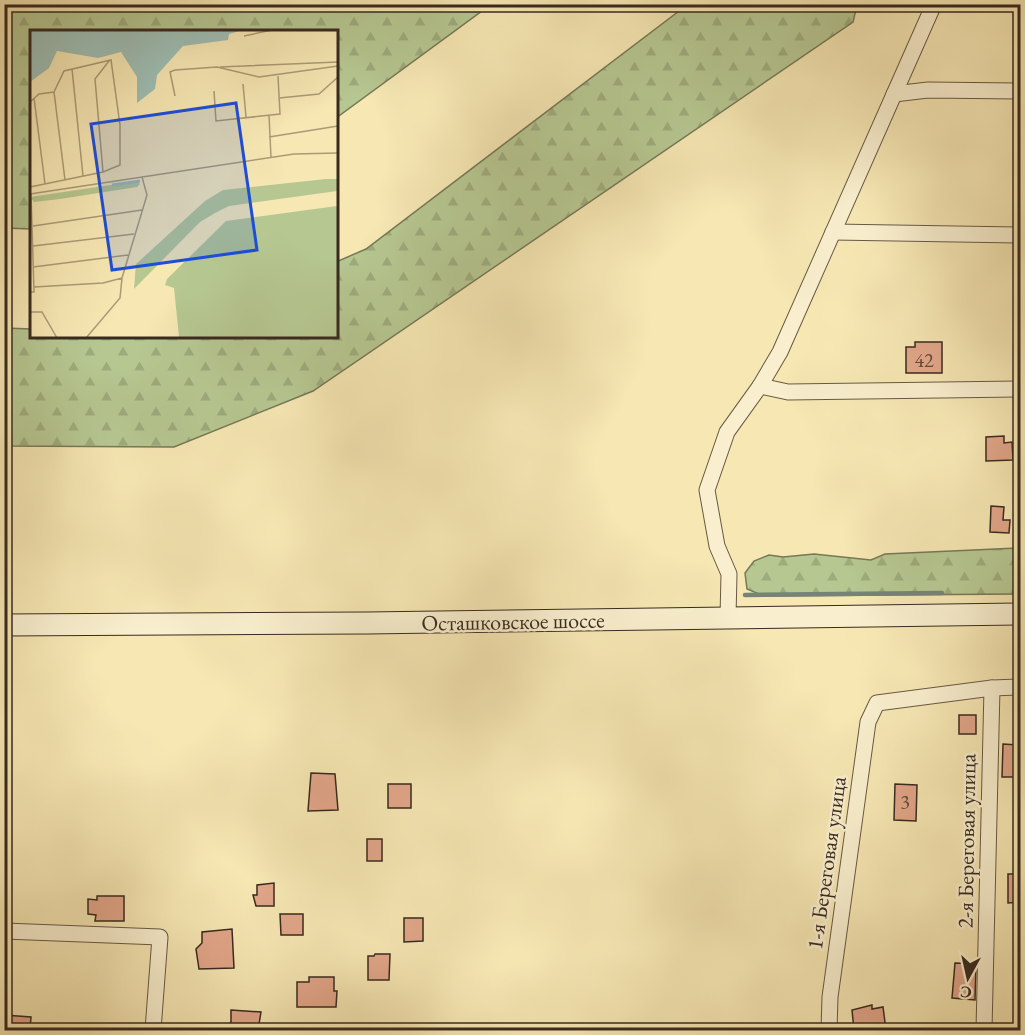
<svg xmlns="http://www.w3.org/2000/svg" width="1025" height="1035" font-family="'EB Garamond',serif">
  <defs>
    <pattern id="forest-firs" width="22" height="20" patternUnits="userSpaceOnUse" patternTransform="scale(1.5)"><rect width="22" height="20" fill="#b6c791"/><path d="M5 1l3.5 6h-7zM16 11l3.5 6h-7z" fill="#9dab7d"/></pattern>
  </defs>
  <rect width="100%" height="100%" fill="#f6e7b3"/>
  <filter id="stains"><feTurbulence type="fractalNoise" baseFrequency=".00333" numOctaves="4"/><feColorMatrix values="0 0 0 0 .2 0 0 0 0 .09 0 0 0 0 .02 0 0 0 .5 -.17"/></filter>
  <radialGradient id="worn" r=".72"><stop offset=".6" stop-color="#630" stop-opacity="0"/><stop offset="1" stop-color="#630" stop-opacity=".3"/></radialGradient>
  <!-- forest -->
  <g fill="url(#forest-firs)" stroke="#777858" stroke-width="1.5">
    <polygon points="5,4 490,4 490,5 336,118 336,32 32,32 31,229 5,228"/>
    <polygon points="687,5 857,5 853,22 313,391 174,447 5,446 5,328 31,329 32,336 336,336 336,262 366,249"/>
    <polygon points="1020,548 1020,594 764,596 747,589 745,573 754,561 769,555 783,557 814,554 871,560 885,554"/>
  </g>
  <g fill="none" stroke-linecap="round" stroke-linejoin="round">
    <!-- stream -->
    <polyline stroke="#758378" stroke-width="4.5" points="745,595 942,593"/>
  </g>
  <!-- building -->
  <g fill="#e1a689" stroke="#382a1f" stroke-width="1.5">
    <polygon points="915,342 942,342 942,373 906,373 906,347 915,347"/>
    <polygon points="1004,436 1004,443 1012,442 1013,460 986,461 986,437"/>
    <polygon points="991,506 1004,507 1003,520 1010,520 1009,533 990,532"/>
    <rect x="959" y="715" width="17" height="19"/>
    <polygon points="1003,744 1020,745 1020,777 1002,777"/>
    <polygon points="311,773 335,774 338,810 308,811"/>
    <rect x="388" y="784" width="23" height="24"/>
    <polygon points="895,784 917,785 916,821 894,820"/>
    <rect x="367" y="839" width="15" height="22"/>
    <polygon points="1008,874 1020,874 1020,902 1008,903"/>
    <polygon points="274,883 274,906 256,906 253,895 257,895 257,885"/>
    <polygon points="97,896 124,896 124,921 95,921 96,915 88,914 88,899 97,900"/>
    <polygon points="280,914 303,914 303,935 281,935"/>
    <polygon points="404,918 423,918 423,941 404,942"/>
    <polygon points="232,929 234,968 199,969 196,949 202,943 202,932"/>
    <polygon points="375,954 390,954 389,980 368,980 368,956 374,956"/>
    <polygon points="955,963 976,964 975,1000 952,998"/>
    <polygon points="309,977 334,977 334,991 337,991 336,1007 297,1007 297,982 309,982"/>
    <polygon points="872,1005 872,1009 883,1007 886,1030 854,1030 852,1010"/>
    <polygon points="231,1010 261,1012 258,1030 224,1030 231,1022"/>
    <polygon points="4,1015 31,1017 30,1030 4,1030"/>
  </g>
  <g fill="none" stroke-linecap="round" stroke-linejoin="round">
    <defs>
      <g id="street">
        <polyline points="894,94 928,90 1020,91"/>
        <polyline points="833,232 1020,235"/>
        <polyline points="760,386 788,392 1020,389"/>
        <polyline points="728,617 729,574 717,546 707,490 727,432 760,386 780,352 934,4"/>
        <polyline points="4,931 160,937 153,1030"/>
        <polyline points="829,1030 830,997 868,722 877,703 992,688 1020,687"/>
        <polyline points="984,1030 992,688"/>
      </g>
      <polyline id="secondary" points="4,625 367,623 1020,614"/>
    </defs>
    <!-- street casing -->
    <use href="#street" stroke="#685944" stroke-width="17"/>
    <!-- secondary casing -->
    <use href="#secondary" stroke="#382a1f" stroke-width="23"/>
    <!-- street -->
    <use href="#street" stroke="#f9efce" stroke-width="15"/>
    <!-- secondary -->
    <use href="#secondary" stroke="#f9efce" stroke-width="21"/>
  </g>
  <g text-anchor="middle" stroke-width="5" stroke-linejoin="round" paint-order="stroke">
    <!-- number labels -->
    <g font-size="20" fill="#62493a">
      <text x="924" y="367">42</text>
      <text x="905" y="809">3</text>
    </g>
    <!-- street labels -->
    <g font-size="22" fill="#382a1f" stroke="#f9efce">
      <text transform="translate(513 621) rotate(-1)" y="8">Осташковское шоссе</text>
      <text transform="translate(966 841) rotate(-89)" y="8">2-я Береговая улица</text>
      <text transform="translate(826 863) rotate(-82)" y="8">1-я Береговая улица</text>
    </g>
  </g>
  <!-- overview -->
  <g transform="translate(30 30)">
    <rect width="308" height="308" fill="#f6e7b3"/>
    <path d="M 296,149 L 307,149 L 307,161 L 199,176 L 185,183 L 170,192 L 104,259 L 106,234 L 175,171 L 193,160 ZM 107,151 L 110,154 L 107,157 L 30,169 L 4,172 L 0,167 ZM 307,176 L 307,307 L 149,307 L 144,258 L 135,255 L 137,249 L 196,191 Z" fill="#b6c791"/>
    <path d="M 0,0 L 213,0 L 199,4 L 198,10 L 153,16 L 127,45 L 125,59 L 107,73 L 107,47 L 91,22 L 68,28 L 27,21 L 19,38 L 0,52 Z" fill="#9ebeb4"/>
    <path fill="none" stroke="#9ebeb4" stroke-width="3" d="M 82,155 L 110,151"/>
    <path fill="none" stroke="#aa9b78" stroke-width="1.5" d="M 214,6 L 242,0M 190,37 L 308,32M 42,39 L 53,146M 213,54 L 216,87M 184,61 L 186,91 L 250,84 L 248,46M 24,62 L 35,150M 145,66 L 140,42 L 145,40 L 187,37 L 229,47 L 308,36M 4,68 L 15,154M 249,68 L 289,64 L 308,47M 0,72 L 9,64 L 24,62M 239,85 L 241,128M 239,107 L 308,96M 73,142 L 65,49 L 79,31M 0,157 L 73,142 L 90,135 L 90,95 L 81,30 L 34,41 L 24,62M 0,164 L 264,124 L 308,123M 3,196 L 112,180M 3,216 L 104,204M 3,237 L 98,225M 4,257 L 73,253 L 92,248M 0,262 L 4,262 L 1,164M 0,282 L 12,282 L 27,308M 56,308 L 90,268 L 92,248 L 117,165 L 112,147"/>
    <path fill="#1d4ed8" fill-opacity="0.15" stroke="#1d4ed8" stroke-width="3" d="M 206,73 L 227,220 L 82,240 L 61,94 Z"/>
    <rect width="308" height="308" fill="none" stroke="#382a1f" stroke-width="3"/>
  </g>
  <!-- margin -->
  <rect width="1025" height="1035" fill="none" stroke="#f6e7b3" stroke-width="24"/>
  <rect x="6" y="6" width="1013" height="1023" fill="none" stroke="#382a1f" stroke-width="3"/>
  <rect x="12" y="12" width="1001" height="1011" fill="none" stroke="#382a1f" stroke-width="1.5"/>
  <!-- north arrow -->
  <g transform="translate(968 978) rotate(188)" stroke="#f9efce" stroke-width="4.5" paint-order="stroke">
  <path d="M0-4.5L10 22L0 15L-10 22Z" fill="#382a1f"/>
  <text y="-9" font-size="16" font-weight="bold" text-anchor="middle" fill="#382a1f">С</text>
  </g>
  <rect width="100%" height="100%" filter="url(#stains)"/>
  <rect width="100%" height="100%" fill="url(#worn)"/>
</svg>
